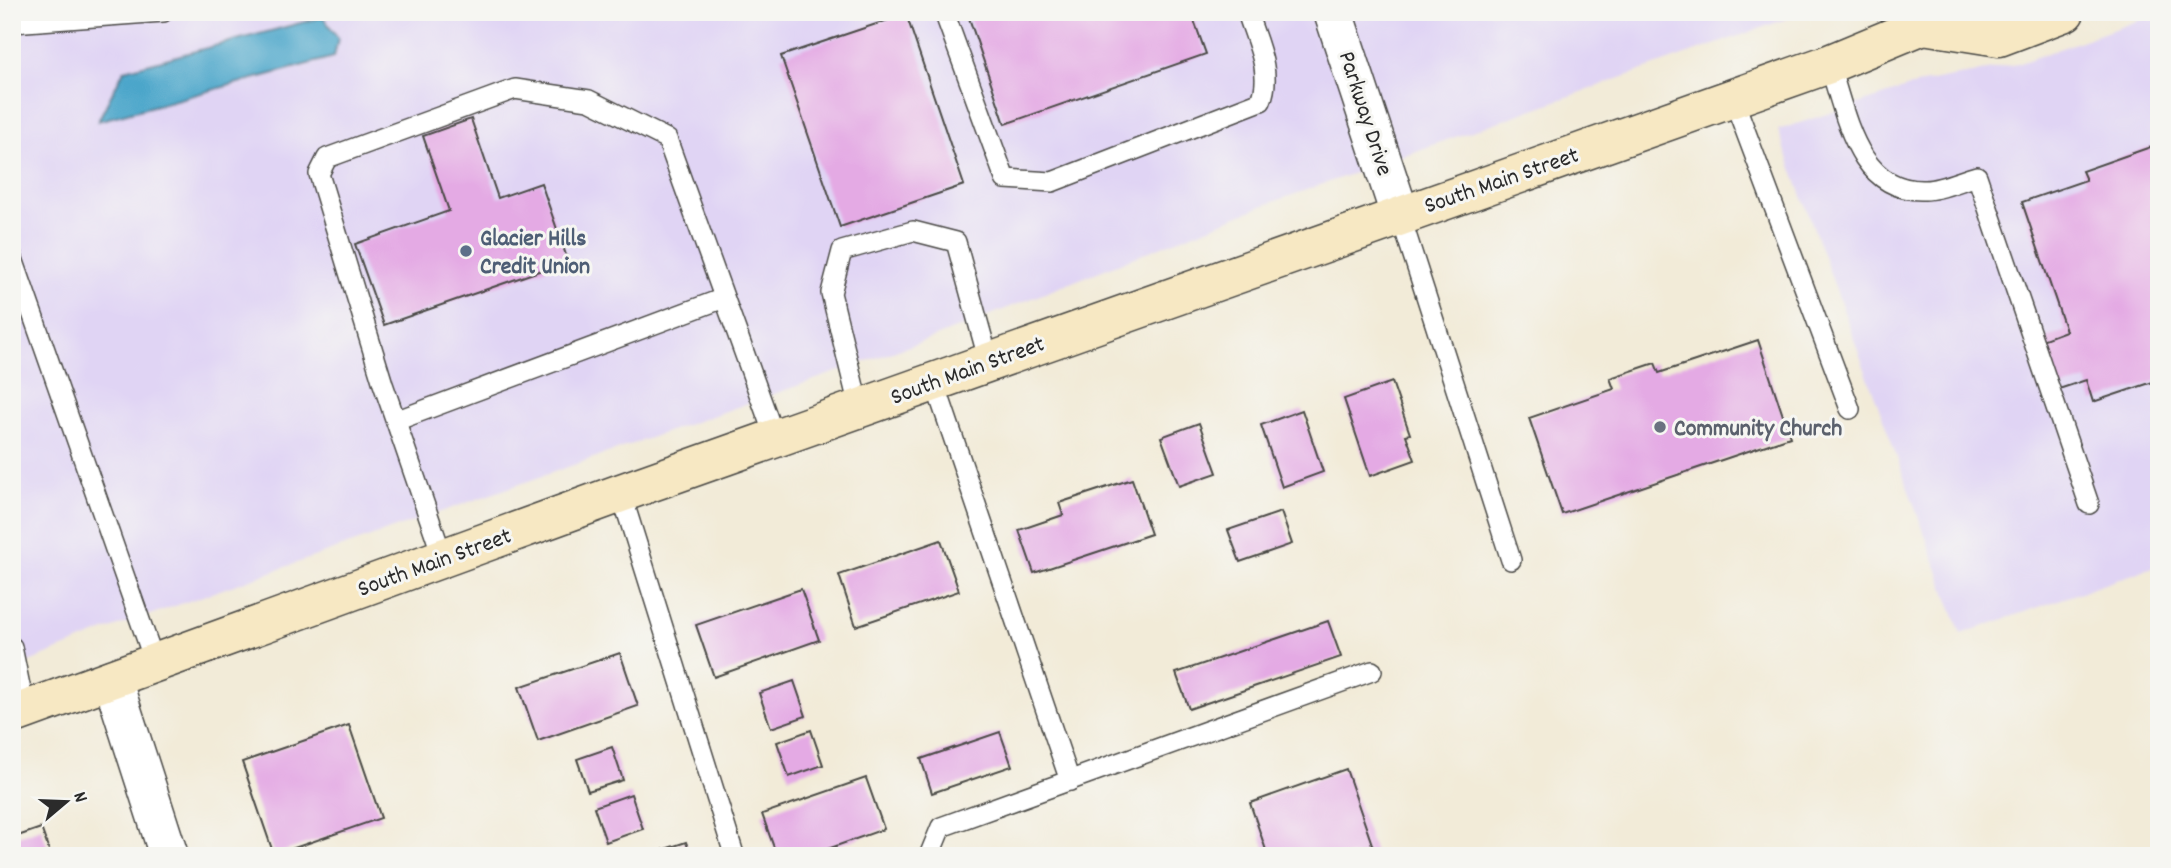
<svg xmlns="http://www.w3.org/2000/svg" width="2171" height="868" font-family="Dekko,sans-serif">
  <rect width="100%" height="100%" fill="#f6f6f2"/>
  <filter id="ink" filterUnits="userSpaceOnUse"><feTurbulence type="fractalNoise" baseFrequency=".0143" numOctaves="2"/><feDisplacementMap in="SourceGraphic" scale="14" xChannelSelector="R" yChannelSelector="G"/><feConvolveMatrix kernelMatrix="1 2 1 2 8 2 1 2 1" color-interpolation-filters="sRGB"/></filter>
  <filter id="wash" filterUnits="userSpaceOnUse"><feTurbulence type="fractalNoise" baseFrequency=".00686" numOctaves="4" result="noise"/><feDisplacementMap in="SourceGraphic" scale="28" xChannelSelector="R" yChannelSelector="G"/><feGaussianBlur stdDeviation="1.57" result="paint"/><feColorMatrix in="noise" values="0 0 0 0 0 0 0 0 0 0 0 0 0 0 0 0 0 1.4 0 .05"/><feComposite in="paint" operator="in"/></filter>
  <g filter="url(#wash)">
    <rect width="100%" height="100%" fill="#f2ebd8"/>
    <!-- built -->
    <g fill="#e0d4f4">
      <polygon points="12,12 1806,12 1267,204 938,336 110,629 12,669"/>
      <polygon points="2159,13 2159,565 1961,634 1778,130 1922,83 2017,64"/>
    </g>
    <!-- water -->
    <polygon fill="#4ca6ca" stroke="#3c687a" stroke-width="2" points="323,17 338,38 334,57 98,121 124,70"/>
    <g id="blocks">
      <!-- building -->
      <g fill="#e4aae4">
        <polygon points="967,12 1191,12 1206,54 1005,124"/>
        <polygon points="906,14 964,185 840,227 781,56"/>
        <polygon points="471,119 498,198 541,183 568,261 384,325 355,244 449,211 423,136"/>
        <polygon points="2159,144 2159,380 2093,402 2086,380 2053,391 2036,342 2066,331 2022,202 2086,180 2082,171"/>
        <polygon points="1758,340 1790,437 1562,514 1529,418 1614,389 1610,378 1655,363 1659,373"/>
        <polygon points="1392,382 1410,434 1406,435 1415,460 1370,476 1344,399"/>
        <polygon points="1302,410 1323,472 1282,487 1261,425"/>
        <polygon points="1199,423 1217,473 1179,486 1161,437"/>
        <polygon points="1132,479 1151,534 1034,573 1019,530 1063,515 1059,503"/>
        <polygon points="1281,512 1292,544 1240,562 1228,530"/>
        <polygon points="941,540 959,591 856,626 839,575"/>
        <polygon points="801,589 819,640 714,677 696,625"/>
        <polygon points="1328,621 1341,657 1189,709 1176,673"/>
        <polygon points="620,653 638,706 538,741 519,687"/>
        <polygon points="794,681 806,716 771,728 759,693"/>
        <polygon points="349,725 381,818 274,855 242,762"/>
        <polygon points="811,730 823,765 789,777 777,742"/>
        <polygon points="1000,732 1012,766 932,793 921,759"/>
        <polygon points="612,747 623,780 588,791 577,759"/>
        <polygon points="1346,769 1376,856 1268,856 1250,803"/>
        <polygon points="866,778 884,829 808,856 777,856 762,814"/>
        <polygon points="631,794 643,829 606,842 594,807"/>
        <polygon points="41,828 51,856 12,856 12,838"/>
        <polygon points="686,842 691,856 647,856 647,855"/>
      </g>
    </g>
  </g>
  <g filter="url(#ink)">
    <use href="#blocks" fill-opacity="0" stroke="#494845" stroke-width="2"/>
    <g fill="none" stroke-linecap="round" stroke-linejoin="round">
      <defs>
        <g id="service">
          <path d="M 944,12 L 1005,179 L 1052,182 L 1261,101 C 1273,72 1256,41 1247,12"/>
          <polyline points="12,23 163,12"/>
          <path d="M 1829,64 C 1846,114 1857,193 1925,190 C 1941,190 1961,180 1977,176 L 2089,504"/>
          <polyline points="1733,98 1850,409"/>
          <polyline points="1400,215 1511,560"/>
          <polyline points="12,256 155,663"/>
          <polyline points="934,381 1070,781"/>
          <polyline points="859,407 831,293 842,251 913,231 956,242 989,362"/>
          <polyline points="398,420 724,298"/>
          <polyline points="621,493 733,851"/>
          <polyline points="443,558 383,384 319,174 327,158 515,89 589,100 667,139 775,438"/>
          <polyline points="12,647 25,710"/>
          <polyline points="929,856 941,827 1372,671"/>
        </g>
        <g id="minor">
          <polyline points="1333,12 1400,215"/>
          <polyline points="112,679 169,856"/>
        </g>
        <g id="secondary">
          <polyline points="1923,25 1999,37 2065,12"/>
          <polyline points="12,715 621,493 1829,64 1923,25 1936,12"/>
        </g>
      </defs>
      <!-- service casing -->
      <use href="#service" stroke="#494845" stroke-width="22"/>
      <!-- minor casing -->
      <use href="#minor" stroke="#494845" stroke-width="41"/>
      <!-- secondary casing -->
      <use href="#secondary" stroke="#494845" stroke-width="41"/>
      <!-- service -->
      <use href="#service" stroke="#fff" stroke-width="19"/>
      <!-- minor -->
      <use href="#minor" stroke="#fff" stroke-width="38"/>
      <!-- secondary -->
      <use href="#secondary" stroke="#f7e8c3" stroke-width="38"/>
    </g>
  </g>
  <!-- markers -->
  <circle fill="#5c6f8a" stroke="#f6f6f2" stroke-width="2.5" cx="466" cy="251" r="7"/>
  <circle fill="#6b7280" stroke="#f6f6f2" stroke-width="2.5" cx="1660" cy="427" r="7"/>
  <g text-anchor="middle" stroke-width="6" stroke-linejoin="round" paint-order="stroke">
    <!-- street labels -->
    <g font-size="24" fill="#2b2b2b" stroke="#f6f6f2">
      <text transform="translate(1367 113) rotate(72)" y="8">Parkway Drive</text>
      <text transform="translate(1501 179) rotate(-19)" y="8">South Main Street</text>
      <text transform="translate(967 369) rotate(-20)" y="8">South Main Street</text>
      <text transform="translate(434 561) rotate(-20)" y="8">South Main Street</text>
    </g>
    <!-- service labels -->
    <g font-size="24" font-weight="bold" fill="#4e5e75" stroke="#f6f6f2" text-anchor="start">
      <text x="480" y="245">Glacier Hills<tspan x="480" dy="28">Credit Union</tspan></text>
    </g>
    <!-- worship labels -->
    <g font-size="24" font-weight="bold" fill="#5b616d" stroke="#f6f6f2" text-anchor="start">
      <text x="1674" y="435">Community Church</text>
    </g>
  </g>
  <!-- margin -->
  <rect width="2171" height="868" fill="none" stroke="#f6f6f2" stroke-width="42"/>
  <!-- north arrow -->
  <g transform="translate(66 802) rotate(71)" stroke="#f6f6f2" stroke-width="5" paint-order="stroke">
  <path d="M0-5L12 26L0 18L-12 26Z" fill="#2b2b2b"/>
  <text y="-10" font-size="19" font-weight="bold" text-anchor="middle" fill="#2b2b2b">N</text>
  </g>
</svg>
